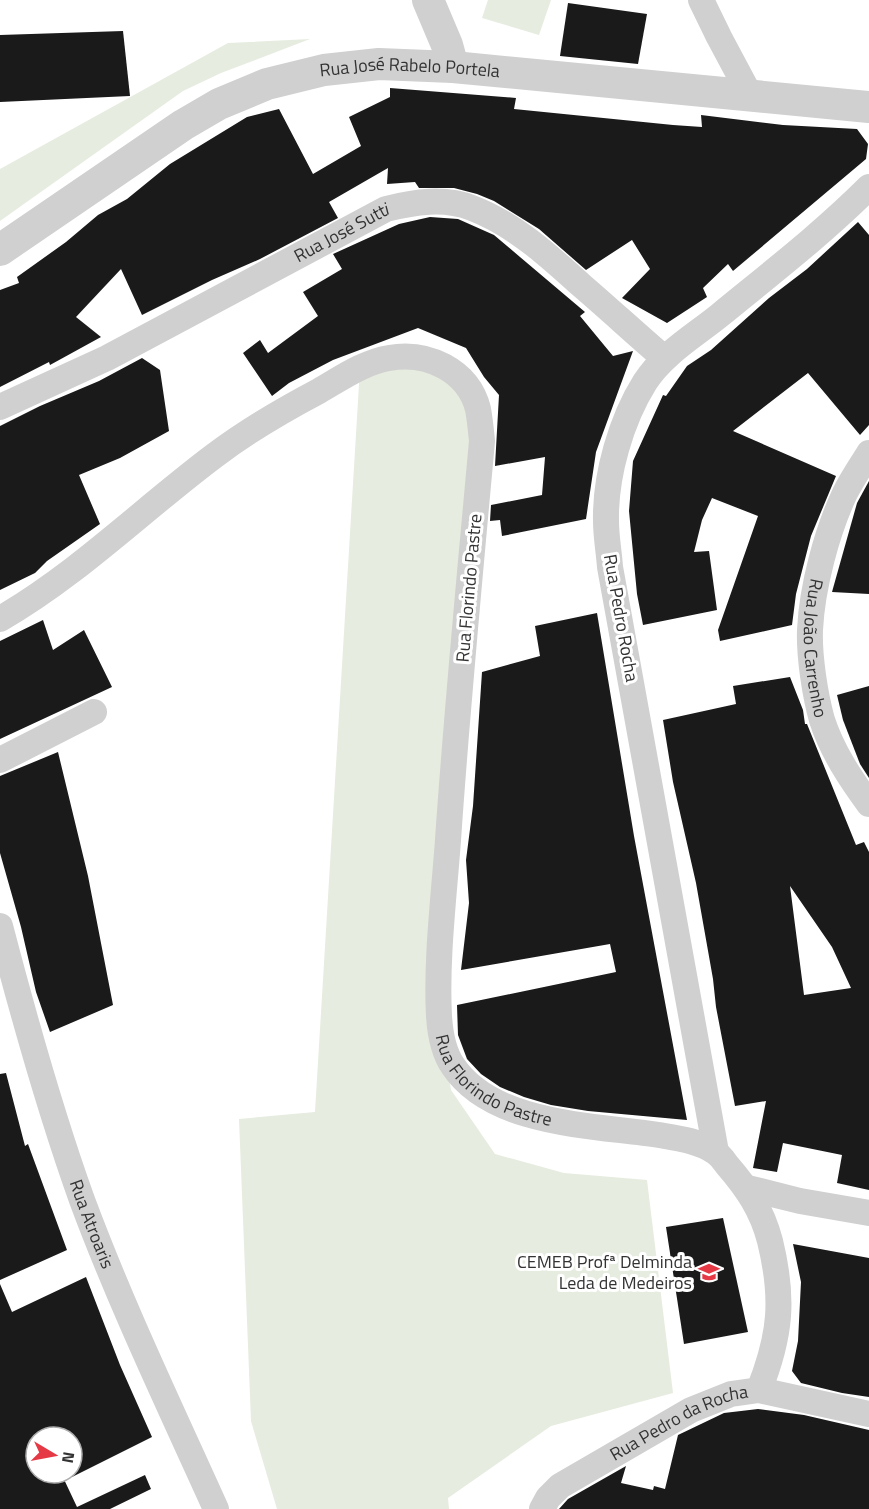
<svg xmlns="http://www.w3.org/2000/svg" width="869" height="1509" font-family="'Titillium Web',sans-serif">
  <rect width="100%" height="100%" fill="#fff"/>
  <!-- green -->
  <g fill="#e6ecdf">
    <polygon points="488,0 551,0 539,35 482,18"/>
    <polygon points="310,39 221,73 183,91 0,221 0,169 228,43"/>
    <polygon points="411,356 470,391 482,441 444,1043 451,1090 495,1154 564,1173 647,1180 673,1393 551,1426 448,1498 449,1509 277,1509 251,1421 239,1119 315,1112 360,368"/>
  </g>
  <!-- building -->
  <g fill="#1a1a1a" fill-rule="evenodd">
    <polygon points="568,3 647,14 638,64 560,56"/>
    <polygon points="123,31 130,96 0,102 0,35"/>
    <polygon points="390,88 516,98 514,109 673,125 702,127 701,115 783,125 857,129 868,144 866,159 733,271 728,264 703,288 707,297 667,323 622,298 650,269 632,240 586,270 539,229 494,201 477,194 454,188 419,188 415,182 387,184 388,168 329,202 338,218 260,259 212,280 142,315 121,269 76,317 101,337 50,365 49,362 0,387 0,290 19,283 17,277 66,242 98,215 127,199 170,164 247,117 279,109 313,174 361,146 349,117 390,97"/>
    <polygon points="430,217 458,219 494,235 585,312 580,316 613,356 633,351 596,452 586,519 502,536 500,520 490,521 491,505 542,495 545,457 495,466 499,395 484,377 466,348 418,328 333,360 289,383 272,396 243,353 260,340 268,353 318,316 303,292 342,269 333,254 399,224"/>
    <polygon points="858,222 869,235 869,425 860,435 808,373 733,431 836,476 811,536 796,594 792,625 720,641 718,630 758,516 712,498 702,520 694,552 709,551 717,610 643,625 637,594 629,511 633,461 663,395 666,396 687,366 711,350 769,298 807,269"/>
    <polygon points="142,358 160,370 169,431 120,458 79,475 100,524 47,561 35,573 0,590 0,426 40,406 99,381"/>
    <polygon points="869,481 869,594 832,592 857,503"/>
    <polygon points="597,613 634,836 687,1120 588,1111 551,1105 524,1097 500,1087 481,1074 467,1059 458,1035 457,1005 616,972 610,944 461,970 469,903 466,860 473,806 482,672 540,656 535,626"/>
    <polygon points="43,620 53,650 84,630 112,687 0,739 0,641"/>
    <path d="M 790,677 L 803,710 L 805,724 L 807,724 L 856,845 L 864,842 L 869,852 L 869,1190 L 837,1183 L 842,1155 L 783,1143 L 777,1172 L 753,1168 L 766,1101 L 735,1106 L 716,1007 L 713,979 L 696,883 L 673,782 L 663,720 L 736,704 L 733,686 ZM 790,886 L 832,947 L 851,988 L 804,995 Z"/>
    <polygon points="869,686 869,778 860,764 843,720 837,695"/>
    <polygon points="58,752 88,876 113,1005 50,1032 36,992 21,927 0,853 0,776"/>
    <polygon points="6,1073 25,1146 28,1144 67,1250 0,1280 0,1074"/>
    <polygon points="723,1218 748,1332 684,1344 666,1227"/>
    <polygon points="793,1244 869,1258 869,1397 842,1393 801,1383 792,1371 798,1341 801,1282"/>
    <polygon points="86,1277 120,1365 152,1437 72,1477 72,1437 36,1437 36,1473 61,1473 77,1507 145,1475 151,1489 110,1509 0,1509 0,1284 12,1312"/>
    <polygon points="758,1409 804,1415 869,1430 869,1509 559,1509 568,1499 626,1466 621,1483 653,1490 654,1486 665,1489 678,1435 724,1413"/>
  </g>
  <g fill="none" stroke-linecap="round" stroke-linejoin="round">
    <!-- minor -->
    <g stroke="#d0d0d0" stroke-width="26">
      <polyline points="701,0 719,37 751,97"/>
      <path id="s1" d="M 0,407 L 107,358 L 386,209 C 414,202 444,197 472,208 C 514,224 548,255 581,285 C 609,309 636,334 664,358"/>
      <path id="s2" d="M 869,453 C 861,466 852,479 845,493 C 827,531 812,587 810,630 C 809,656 815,695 822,720 C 832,751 850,778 869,804"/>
      <path id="s3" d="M 0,619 C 78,574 142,510 214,456 C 247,431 283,410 319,391 C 340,379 364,362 389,358 C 427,351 468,370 478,409 C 480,420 481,431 482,441 C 470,574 457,707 448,840 C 444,896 436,959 439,1016 C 440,1032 444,1053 453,1066 C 493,1126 596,1125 659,1135 C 677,1138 700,1141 715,1152 C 720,1155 724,1161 727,1165 C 747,1188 762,1210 770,1241 C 784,1298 781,1335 759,1390"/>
      <polyline points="0,760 94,712"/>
      <path id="s4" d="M 0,926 C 24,1018 50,1111 82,1200 C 121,1305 170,1407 216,1509"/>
      <path d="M 716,1152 L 610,567 C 609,552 606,537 606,521 C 605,476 621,420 645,382 C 663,354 694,336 720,315 C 770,274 823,233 869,187"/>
      <polyline points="748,1188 800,1201 869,1213"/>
      <path id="s5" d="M 542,1509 L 548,1498 L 560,1486 L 691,1410 L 731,1394 L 759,1390 L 869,1414"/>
    </g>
    <!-- tertiary -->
    <g stroke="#d0d0d0" stroke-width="32">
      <polyline points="428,0 447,45 453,67"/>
      <path id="s6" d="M 0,250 L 183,125 L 219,104 L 267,84 L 324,70 L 379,64 L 453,67 L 869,107"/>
    </g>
  </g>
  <!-- icons -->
  <defs>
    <symbol id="school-bare" viewBox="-9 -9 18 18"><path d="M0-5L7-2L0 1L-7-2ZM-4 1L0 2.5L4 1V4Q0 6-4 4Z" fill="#e63946" stroke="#fff" stroke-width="2.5" paint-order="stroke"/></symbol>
  </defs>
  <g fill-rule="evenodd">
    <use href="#school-bare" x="694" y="1257" width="30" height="30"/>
  </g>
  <g text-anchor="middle" stroke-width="6" stroke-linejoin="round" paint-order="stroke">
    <!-- street labels -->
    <g font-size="18" fill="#333" stroke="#fff">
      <text dy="6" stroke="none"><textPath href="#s6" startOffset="460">Rua José Rabelo Portela</textPath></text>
      <text dy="6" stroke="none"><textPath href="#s1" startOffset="384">Rua José Sutti</textPath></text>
      <text transform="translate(469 588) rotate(-85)" y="6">Rua Florindo Pastre</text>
      <text transform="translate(621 618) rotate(80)" y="6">Rua Pedro Rocha</text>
      <text dy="6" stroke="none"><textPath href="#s2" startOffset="207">Rua João Carrenho</textPath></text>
      <text dy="6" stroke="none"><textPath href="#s3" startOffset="1286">Rua Florindo Pastre</textPath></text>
      <text dy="6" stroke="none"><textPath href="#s4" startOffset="312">Rua Atroaris</textPath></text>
      <text dy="6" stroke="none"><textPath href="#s5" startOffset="165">Rua Pedro da Rocha</textPath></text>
    </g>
    <!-- poi labels -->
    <g font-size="18" fill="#333" stroke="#fff" text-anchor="end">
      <text x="692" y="1268">CEMEB Profª Delminda<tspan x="692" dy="21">Leda de Medeiros</tspan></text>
    </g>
  </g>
  <!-- north arrow -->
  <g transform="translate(54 1455) rotate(100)"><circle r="28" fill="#ffffff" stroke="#adadad" stroke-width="1.5"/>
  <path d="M0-4.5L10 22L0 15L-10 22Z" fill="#e63946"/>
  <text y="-9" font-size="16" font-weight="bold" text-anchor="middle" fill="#333333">N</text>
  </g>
</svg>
